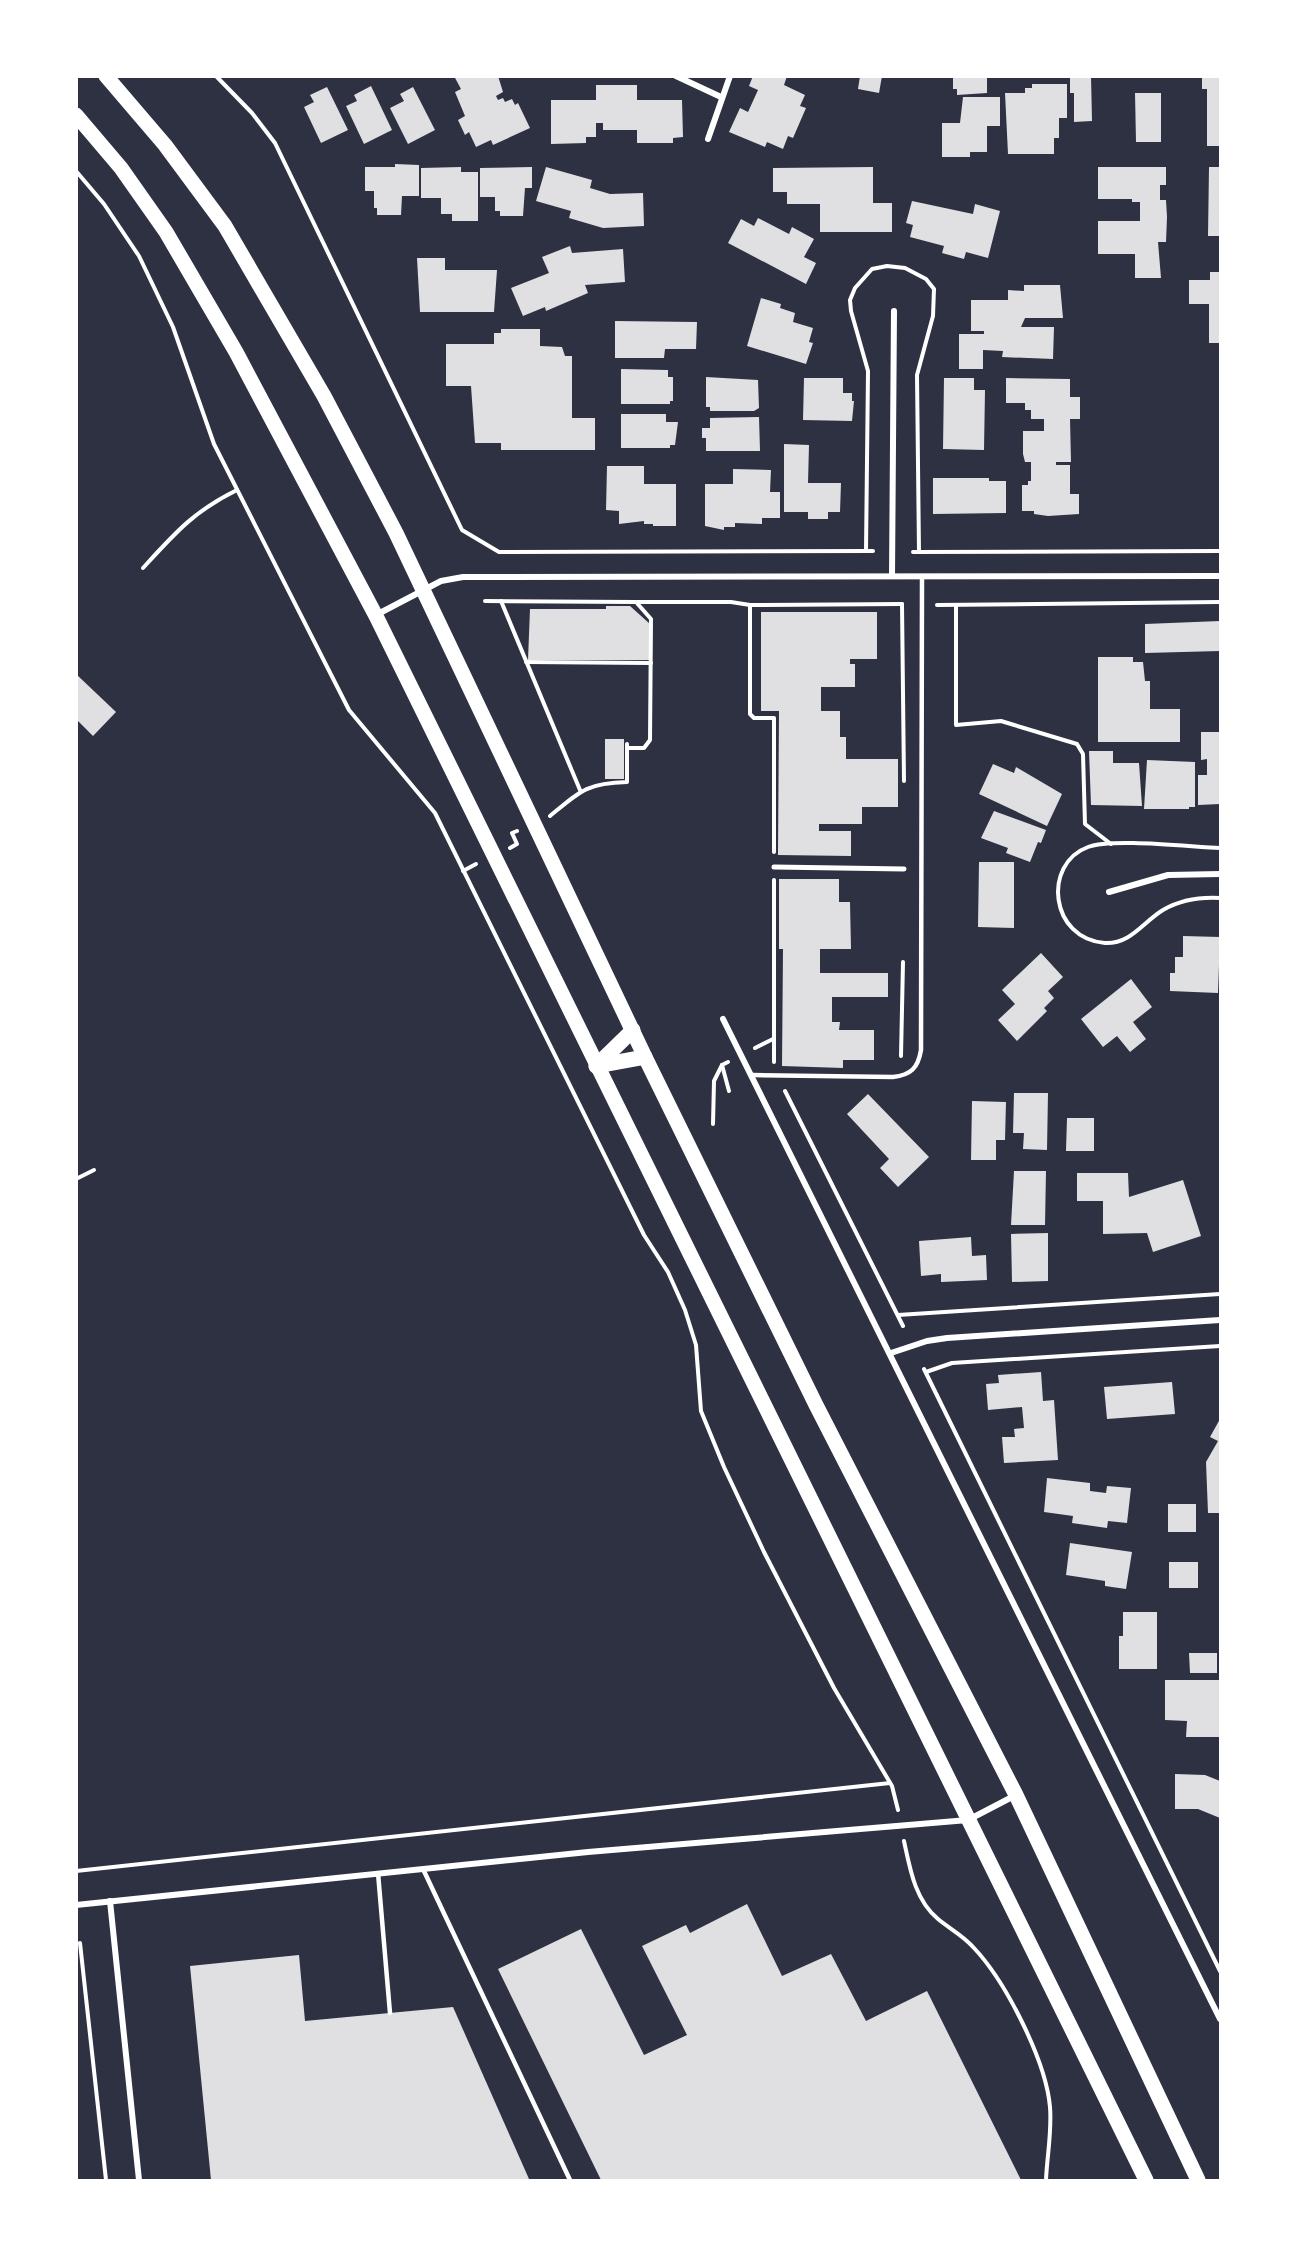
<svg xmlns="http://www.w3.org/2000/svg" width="1297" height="2257" font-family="Figtree,sans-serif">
  <rect width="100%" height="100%" fill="#2d3142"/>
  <!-- building -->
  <g fill="#e0e0e3">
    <polygon points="454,76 498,76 503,92 496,96 498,100 503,98 505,102 512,99 515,105 518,103 530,128 493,145 491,140 476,147 469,132 465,135 458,120 465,116 455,92 461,89"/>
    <polygon points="753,76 787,76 784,85 805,95 800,106 806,108 793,138 788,136 783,149 767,142 765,147 729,132 740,108 748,112 758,90 749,86"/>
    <polygon points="860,76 882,76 879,93 858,89"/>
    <polygon points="953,76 987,76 987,93 957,95 957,89 953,89"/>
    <polygon points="1070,76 1091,76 1092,121 1074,122 1074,93 1070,93"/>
    <polygon points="1202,76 1220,76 1220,146 1207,146 1207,89 1202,89"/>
    <polygon points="1032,84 1067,84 1067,118 1059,118 1059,138 1054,138 1054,154 1008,154 1005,93 1025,93 1025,88 1032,88"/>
    <polygon points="596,85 637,85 637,100 682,100 683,137 673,138 673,143 637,143 637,130 603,130 603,123 596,123 596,137 586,137 586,143 551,144 551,100 596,100"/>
    <polygon points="371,86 392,130 364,144 346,106 357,101 354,95"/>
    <polygon points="327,87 348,130 321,143 304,107 314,102 310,95"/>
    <polygon points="413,87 435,130 408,144 390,108 404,101 400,94"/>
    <polygon points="1135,93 1161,93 1161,142 1136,142"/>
    <polygon points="963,97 1000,97 1000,126 987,126 987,152 970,152 970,157 942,157 942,123 960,123"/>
    <polygon points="395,164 419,165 419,196 402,196 401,215 377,215 377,208 374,208 374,191 365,191 365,167 395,167"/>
    <polygon points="461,167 461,172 478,172 478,221 452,221 452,214 441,214 441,198 421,198 421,168"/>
    <polygon points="532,167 532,188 525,188 523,216 500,216 500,211 495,211 495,197 480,197 480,168"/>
    <polygon points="546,167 592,180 590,188 610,194 643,193 644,226 603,228 569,218 571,211 536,201"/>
    <polygon points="873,167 873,203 892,203 892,232 820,232 820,204 787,204 787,192 773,192 773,168"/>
    <polygon points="1098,167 1166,167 1166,185 1160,185 1160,200 1166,200 1167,217 1166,242 1158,242 1161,278 1135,278 1135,254 1098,254 1098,221 1140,221 1140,202 1132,202 1132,199 1098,199"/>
    <polygon points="1209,167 1220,167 1220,236 1208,236"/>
    <polygon points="912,201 973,214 975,204 1000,211 988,258 966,252 964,259 942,253 944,246 910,237 913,225 906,223"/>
    <polygon points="758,218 789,234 792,227 814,239 804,257 816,263 806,284 728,243 741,219 754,226"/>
    <polygon points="570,246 572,253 623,249 625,282 585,285 588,293 546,311 545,307 523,316 511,288 549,273 542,257"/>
    <polygon points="417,258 445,258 445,270 497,270 494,312 420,312"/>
    <polygon points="1210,272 1220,272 1220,343 1209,343 1209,304 1189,304 1189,280 1210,280"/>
    <polygon points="1024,285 1060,285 1063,318 1025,318 1021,327 1054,327 1053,359 1002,357 1003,351 983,350 983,369 959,369 959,334 984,334 984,331 971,331 971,300 1008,300 1008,290 1024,291"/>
    <polygon points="761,298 781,304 780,308 795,313 793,322 813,328 809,342 813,343 806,364 747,346"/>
    <polygon points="615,321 697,322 696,349 665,349 664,358 615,358"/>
    <polygon points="501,329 540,329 540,346 562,347 565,356 572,356 572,418 595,418 595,450 501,450 501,443 475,443 471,386 446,386 446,344 494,344 494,333 501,333"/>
    <polygon points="621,369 668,370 668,377 673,377 673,401 670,401 670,404 621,404"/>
    <polygon points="706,377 758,380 759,408 754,411 710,411 710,407 706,407"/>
    <polygon points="804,378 843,378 843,393 852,393 852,401 854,401 852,421 803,420"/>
    <polygon points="944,378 974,378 974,390 985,390 984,450 943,449"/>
    <polygon points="1006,378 1070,379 1070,397 1080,397 1080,419 1070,419 1071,462 1056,462 1056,465 1070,465 1070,494 1079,494 1079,514 1048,516 1034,514 1034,511 1022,511 1022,485 1028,485 1028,481 1031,481 1031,462 1025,462 1023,454 1023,431 1044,431 1044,419 1031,419 1031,410 1025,410 1025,403 1006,403"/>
    <polygon points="621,414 666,414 666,422 678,422 675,445 670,445 670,448 621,448"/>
    <polygon points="759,417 760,451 706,451 706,438 702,438 702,428 710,428 710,418"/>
    <polygon points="784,444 809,445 808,483 841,483 840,512 828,512 828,519 808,519 808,512 784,512"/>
    <polygon points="607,466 644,466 644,484 676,484 676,526 653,526 653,524 644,524 644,521 619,524 619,511 606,510"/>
    <polygon points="733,469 771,470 770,492 780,492 780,518 762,518 762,524 735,523 735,527 724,527 724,530 705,526 705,484 733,484"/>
    <polygon points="933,478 989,478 989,481 1006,481 1006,513 933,514"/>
    <polygon points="606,606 630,606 650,624 650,660 528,660 530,609 606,609"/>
    <polygon points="761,612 877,612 877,659 850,659 850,664 855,664 855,687 821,687 821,711 840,711 840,737 846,737 846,759 898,759 898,807 862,807 862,824 819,824 819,831 851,831 851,856 778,855 779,711 761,711"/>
    <polygon points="1220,621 1220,651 1145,653 1145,624"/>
    <polygon points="1098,657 1133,657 1133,662 1143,662 1145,681 1150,681 1150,709 1180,709 1180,742 1098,742"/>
    <polygon points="76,674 116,712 93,736 76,719"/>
    <polygon points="1201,732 1220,732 1220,804 1198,805 1198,775 1207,775 1207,759 1201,760"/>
    <rect x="605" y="739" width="19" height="40"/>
    <polygon points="1089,751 1113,751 1113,763 1139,763 1142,806 1091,805"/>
    <polygon points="1147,760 1195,762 1195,807 1189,807 1189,809 1144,809"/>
    <polygon points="993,764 1014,773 1016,767 1062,794 1047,826 979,794"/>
    <polygon points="994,811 1046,830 1041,843 1038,842 1030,862 1006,853 1008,848 981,838"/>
    <polygon points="979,862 1014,862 1014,928 978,927"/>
    <polygon points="779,879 839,879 839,902 850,902 851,949 820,949 820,973 888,973 888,997 832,997 832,1022 840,1022 839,1030 874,1030 874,1060 843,1060 843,1068 782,1066 783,949 779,949"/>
    <polygon points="1183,936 1220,937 1218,993 1170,991 1170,973 1175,973 1175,957 1183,957"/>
    <polygon points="1041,953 1063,977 1048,991 1054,998 1044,1008 1047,1011 1017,1041 998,1020 1015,1004 1002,990"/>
    <polygon points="1131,979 1152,1007 1133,1022 1146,1039 1130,1052 1117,1036 1103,1047 1081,1019"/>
    <polygon points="1014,1093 1048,1093 1047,1150 1023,1149 1024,1133 1013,1133"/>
    <polygon points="868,1094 929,1157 898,1187 880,1168 889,1159 847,1114"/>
    <polygon points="972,1101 1006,1102 1005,1140 996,1140 996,1160 971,1160"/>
    <polygon points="1067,1118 1094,1118 1094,1151 1066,1151"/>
    <polygon points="1014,1171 1046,1171 1045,1225 1011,1225"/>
    <polygon points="1077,1173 1128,1173 1129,1197 1183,1180 1201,1236 1153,1252 1147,1233 1103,1234 1103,1201 1077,1201"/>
    <polygon points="1048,1233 1048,1281 1012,1282 1011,1234"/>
    <polygon points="971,1237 972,1256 986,1255 987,1280 941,1282 941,1274 921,1276 919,1241"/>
    <polygon points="1041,1372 1043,1401 1054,1400 1058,1460 1004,1463 1002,1437 1015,1437 1014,1429 1024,1428 1022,1407 988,1410 986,1384 999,1383 998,1375"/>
    <polygon points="1172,1382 1175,1414 1107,1419 1104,1387"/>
    <polygon points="1220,1419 1220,1513 1208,1513 1206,1462 1218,1441 1210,1437"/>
    <polygon points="1047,1478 1090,1483 1090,1491 1106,1493 1107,1486 1131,1488 1127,1523 1108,1521 1107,1528 1072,1523 1073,1516 1044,1512"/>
    <rect x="1168" y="1504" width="28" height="28"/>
    <polygon points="1070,1543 1132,1552 1126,1589 1105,1586 1105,1581 1066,1575"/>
    <rect x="1169" y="1562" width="29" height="26"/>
    <polygon points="1123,1612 1157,1612 1157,1669 1119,1669 1119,1636 1123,1636"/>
    <polygon points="1189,1653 1217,1653 1217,1673 1190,1673"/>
    <polygon points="1165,1680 1220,1680 1220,1737 1186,1737 1187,1721 1165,1720"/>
    <polygon points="1175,1774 1205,1775 1220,1781 1220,1818 1198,1809 1175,1809"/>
    <polygon points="747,1904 782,1976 831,1954 866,2021 927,1991 1021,2180 601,2180 498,1969 581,1929 644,2055 687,2035 642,1946 686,1925 690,1933"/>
    <polygon points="299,1955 305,2021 453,2007 529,2179 211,2180 190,1966"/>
  </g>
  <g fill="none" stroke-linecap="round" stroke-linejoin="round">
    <!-- path -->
    <g stroke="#fff" stroke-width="4">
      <polyline points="216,76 252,113 275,143 462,530 499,552 873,551"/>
      <polyline points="76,171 104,204 139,256 173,327 214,444 349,710 435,813 644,1235 668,1272 685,1310 696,1345 701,1411 724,1467 764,1552 834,1688 892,1786 898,1810"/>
      <polyline points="866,551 868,371 851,311 850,300 855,288 872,269 887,266 905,268 926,279 934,289 933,316 917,375 919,552"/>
      <polyline points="913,552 1220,551"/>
      <path d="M 143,568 C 175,533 194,511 237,490"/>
      <polyline points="485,601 636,602 651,619 650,740 644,748 627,748"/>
      <polyline points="501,601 580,790"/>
      <polyline points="637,602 731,602 750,605 902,604"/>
      <polyline points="902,604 904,781"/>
      <polyline points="750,605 750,714 754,718 774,718 774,852"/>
      <polyline points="937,605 1220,602"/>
      <polyline points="956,605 956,725 1001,721 1077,744 1083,754 1085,824 1111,844"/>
      <polyline points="526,662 651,663"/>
      <path d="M 550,816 C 580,791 587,783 627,782 L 627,744"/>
      <polyline points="510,848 517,844 512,833 517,831"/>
      <path d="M 1220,848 C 1191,847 1112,838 1088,847 C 1042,864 1050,939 1105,943 C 1131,944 1143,922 1163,910 C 1180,900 1201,897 1220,898"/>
      <polyline points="463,871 476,864"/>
      <polyline points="755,1048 773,1039"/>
      <polyline points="901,1056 903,962"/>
      <polyline points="774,1062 774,880"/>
      <polyline points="722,1065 729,1091"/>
      <polyline points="785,1091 903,1326"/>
      <polyline points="713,1124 714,1081 722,1065 728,1062"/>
      <polyline points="76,1179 94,1170"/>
      <polyline points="898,1315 1220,1294"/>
      <polyline points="924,1369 1220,1971"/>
      <polyline points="926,1372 952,1363 1220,1346"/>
      <path d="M 904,1841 C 910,1869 915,1900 938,1919 C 950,1929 964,1936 974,1948 C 1006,1982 1046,2061 1050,2107 C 1052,2132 1047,2156 1046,2180"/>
      <polyline points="76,1871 890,1783"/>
      <polyline points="80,1943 106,2180"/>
    </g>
    <!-- service -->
    <g stroke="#fff" stroke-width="4.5">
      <path d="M 753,1075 L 893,1077 C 911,1075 918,1068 921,1050 L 922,576"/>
      <polyline points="423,1869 570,2180"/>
      <polyline points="378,1873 390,2013"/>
    </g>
    <!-- pedestrian -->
    <polyline stroke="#fff" stroke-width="5" points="774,867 904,869"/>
    <!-- minor -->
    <g stroke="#fff" stroke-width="6">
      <polyline points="676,76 721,97"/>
      <polyline points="708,139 730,76"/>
      <polyline points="892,576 894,311"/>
      <polyline points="376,615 441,581 463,577 1220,576"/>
      <polyline points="1109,892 1168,875 1220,874"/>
      <polyline points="723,1019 1220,2019"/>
      <polyline points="891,1353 927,1341 947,1338 1220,1320"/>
      <polyline points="110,1901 139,2180"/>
      <polyline points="76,1905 588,1852 968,1820 1016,1795"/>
    </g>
    <!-- primary -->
    <g stroke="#fff" stroke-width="15">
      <polyline points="106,76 165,145 225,226 324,396 396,533 645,1057 816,1405 1016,1795 1198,2180"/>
      <polyline points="76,115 121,168 166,232 236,352 376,616 1146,2180"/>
      <polyline points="596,1066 633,1030"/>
      <polyline points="596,1066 645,1057"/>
    </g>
  </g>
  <!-- border -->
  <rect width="1297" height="2257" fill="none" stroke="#ffffff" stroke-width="156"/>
</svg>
